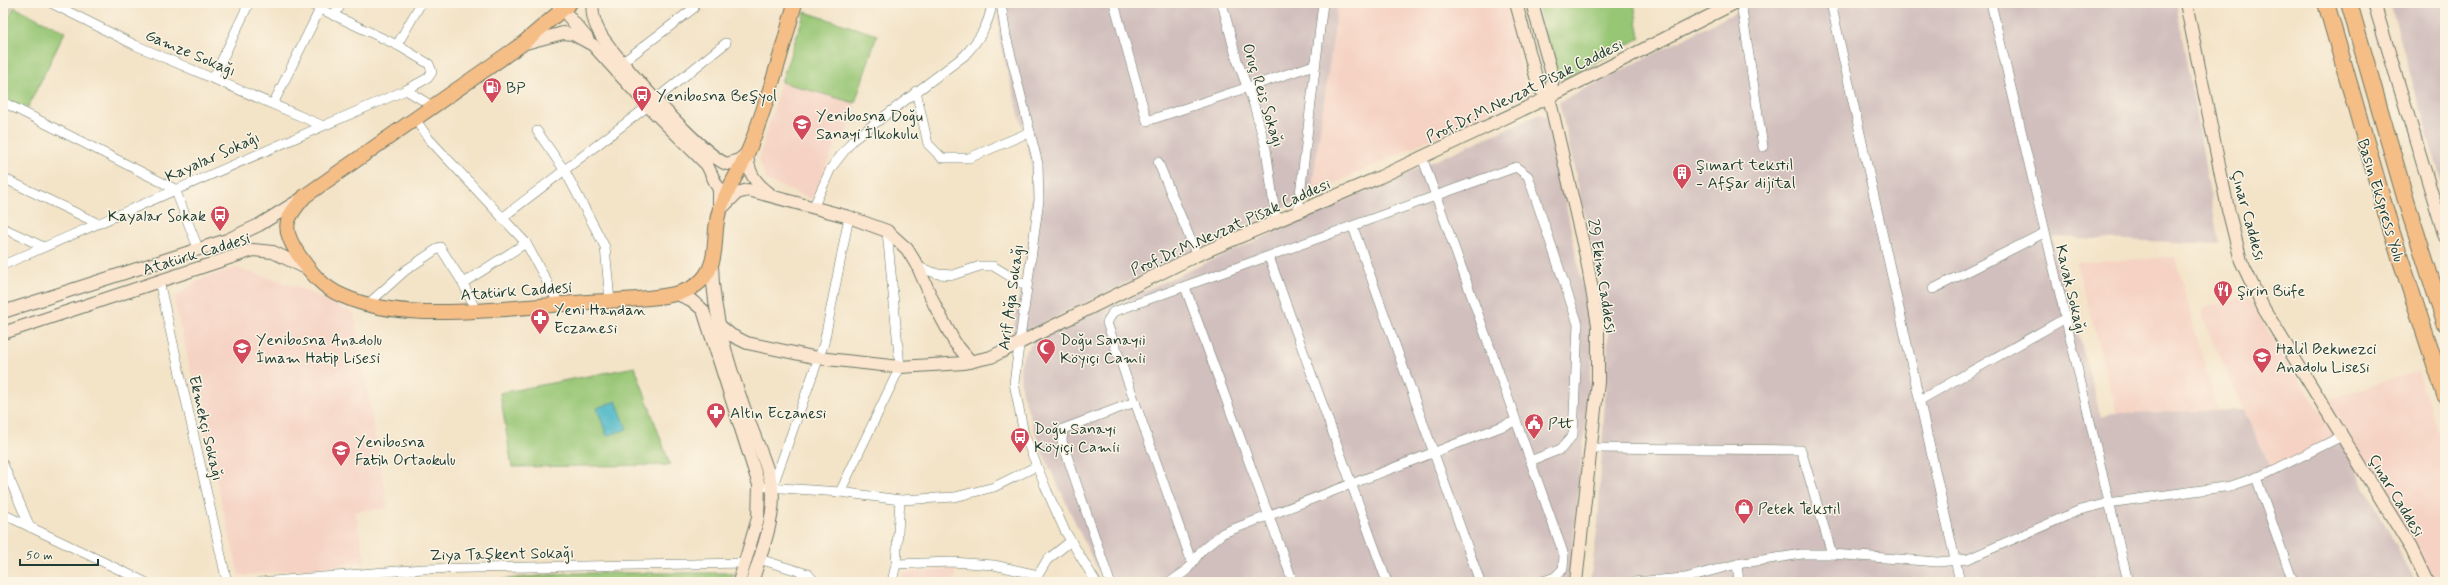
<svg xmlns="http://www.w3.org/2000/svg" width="2448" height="585" font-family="Mynerve,sans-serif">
  <rect width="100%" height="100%" fill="#fcf5e5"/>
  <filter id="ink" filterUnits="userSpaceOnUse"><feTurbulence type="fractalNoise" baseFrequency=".025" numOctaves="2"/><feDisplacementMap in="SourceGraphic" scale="8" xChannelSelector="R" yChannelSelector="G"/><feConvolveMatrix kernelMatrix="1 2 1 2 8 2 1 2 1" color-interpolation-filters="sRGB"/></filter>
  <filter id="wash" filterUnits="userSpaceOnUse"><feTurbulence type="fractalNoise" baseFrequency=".012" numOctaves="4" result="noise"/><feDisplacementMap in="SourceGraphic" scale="16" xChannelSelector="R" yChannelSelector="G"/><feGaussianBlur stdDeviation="0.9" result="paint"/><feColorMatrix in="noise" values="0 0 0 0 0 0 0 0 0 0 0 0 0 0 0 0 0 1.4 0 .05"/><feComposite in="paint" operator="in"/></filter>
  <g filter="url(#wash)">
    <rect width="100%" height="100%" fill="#f3e3c7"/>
    <!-- built -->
    <g fill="#f5d2c3">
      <polygon points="1338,3 1506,3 1527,95 1311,194"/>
      <polygon points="781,82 855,103 845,138 836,144 812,199 766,180 759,159"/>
      <polygon points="2175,257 2217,411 2117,413 2076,263"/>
      <polygon points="236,268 295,286 354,313 388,509 355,511 366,562 239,576 175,304 175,297 200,279"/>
      <polygon points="2248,295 2271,338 2342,443 2273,472 2202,318 2204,308"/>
      <polygon points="2418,371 2445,451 2445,582 2431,582 2411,541 2327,400"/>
      <polygon points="956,569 954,582 899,582 903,573"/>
    </g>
    <!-- industrial -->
    <g fill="#d1bfbd">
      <polygon points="998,3 1338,3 1311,194 1012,338 1031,226 1031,160 999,39"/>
      <polygon points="1754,3 2176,3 2219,244 2052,237 2101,417 2117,413 2244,410 2273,472 2342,443 2416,582 1590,582 1598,524 1609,320 1559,102"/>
      <polygon points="2390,3 2445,3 2445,191 2431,147"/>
      <polygon points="1539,114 1547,117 1549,123 1594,341 1569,582 1103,582 1041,449 1021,389 1020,368 1024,353 1036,339"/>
    </g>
    <!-- green -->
    <g fill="#97c675" stroke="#5b8254">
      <polygon points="1537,3 1634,3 1640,38 1566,79 1556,75"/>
      <polygon points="14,7 65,32 27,109 3,98 3,30"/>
      <polygon points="805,12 877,35 855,103 781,82"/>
      <polygon points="635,367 670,465 512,467 500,393"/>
      <polygon points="569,573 733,573 731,582 477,582"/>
    </g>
    <!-- water -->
    <polygon fill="#4bb7c7" stroke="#357a7e" points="616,401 627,429 607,436 597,408"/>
  </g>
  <g filter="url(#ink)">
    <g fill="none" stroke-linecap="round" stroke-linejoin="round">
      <defs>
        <g id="street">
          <polyline points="51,3 135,45 321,125"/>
          <polyline points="308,3 397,45 429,64 432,72 428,78 406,90"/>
          <polyline points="1001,3 1006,36 1038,164 1039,200 1014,383 1024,434 1047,491 1065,531 1096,582"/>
          <polyline points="1114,3 1147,121 1314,65"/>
          <polyline points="1222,3 1237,60 1254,105 1266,149 1276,220"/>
          <polyline points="1741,3 1763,147"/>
          <polyline points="1831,3 1960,582"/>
          <polyline points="1991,3 2128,582"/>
          <polyline points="3,12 7,3"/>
          <polyline points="334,16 342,3"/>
          <polyline points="397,45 421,3"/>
          <polyline points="623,62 694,8"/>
          <polyline points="213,79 249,3"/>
          <polyline points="916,91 928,144 942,158 969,158 1030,132"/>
          <polyline points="656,99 726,43"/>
          <polyline points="3,102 175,189 198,248"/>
          <polyline points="273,104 320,9"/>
          <polyline points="415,119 429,139 526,243 559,304"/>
          <polyline points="537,131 565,171 605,247 610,301"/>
          <polyline points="1422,157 1564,555 1563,569 1555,577 1541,582"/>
          <polyline points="1158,162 1197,255"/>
          <polyline points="3,178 97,223"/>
          <path d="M 814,206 L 831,168 L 853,140 L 964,56 C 979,40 989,25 992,3"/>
          <polyline points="1298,211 1323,3"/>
          <polyline points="502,218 648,106"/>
          <polyline points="1353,227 1480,582"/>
          <polyline points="3,228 44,247"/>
          <polyline points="1269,257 1387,582"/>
          <polyline points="3,265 406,90 432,106"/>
          <polyline points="918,267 938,274 953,275 980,266 993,266 1026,286"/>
          <polyline points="159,281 227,582"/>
          <polyline points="1185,287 1293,582"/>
          <polyline points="1933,289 2044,233"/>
          <polyline points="368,304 406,270 440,247 463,283"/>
          <polyline points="476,311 463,283 526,243"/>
          <polyline points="1920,400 2064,319"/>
          <polyline points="1592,448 1801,450 1832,554"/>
          <polyline points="3,464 30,527"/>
          <polyline points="2256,477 2293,582"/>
          <polyline points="767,487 840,492 900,500 955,497 994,487 1037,466"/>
          <polyline points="772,488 824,343 849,217"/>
          <polyline points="840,492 900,367 887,231"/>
          <polyline points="3,514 145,582"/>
          <polyline points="759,559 808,574 815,582"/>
          <polyline points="1192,563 1107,323 1113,312 1516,167 1528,176 1578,324 1573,435 1561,449 1530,461"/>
          <polyline points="896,564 952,562 994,565 1038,575"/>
          <polyline points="1737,564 1739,582"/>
          <polyline points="260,582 423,569 745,563"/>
          <polyline points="892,582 896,564 900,500"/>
          <polyline points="1034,582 1047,560 1071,541"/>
          <polyline points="1110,582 1062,441 1063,429 1135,402"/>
          <polyline points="1170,582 1186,571 1201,551 1223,533 1516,421"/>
          <polyline points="1633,582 1685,578 1737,564 1802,554 1832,554 1938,562 1968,559 2080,510 2108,503 2231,486 2266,474 2342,436"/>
        </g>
        <g id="secondary">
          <polyline points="557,3 587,38"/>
          <path d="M 593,3 C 591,14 595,25 601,35 C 616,59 704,157 727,164 L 739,160 L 747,153"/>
          <polyline points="1516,3 1539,88 1549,97"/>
          <polyline points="1532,3 1553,78 1549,97 1587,261 1598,325 1598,382 1576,582"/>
          <polyline points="2186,3 2228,209 2241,261 2264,309 2411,548 2427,582"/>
          <polyline points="2374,3 2445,237"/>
          <polyline points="522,44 563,33 573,34 593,45 648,106 707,165 719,190 719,209"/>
          <path d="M 747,153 C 748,172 754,182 769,193"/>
          <polyline points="722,208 737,193 748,190 849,217 887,231 896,239 907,249 918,267 935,306 955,343 971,362"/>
          <path d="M 712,265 C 713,318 730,371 749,421 C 756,442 768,465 772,487 C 777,515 760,556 752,582"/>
          <polyline points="677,294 691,300 703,310 759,485 758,518 739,582"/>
          <polyline points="3,312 227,240 259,225 301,199"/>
          <polyline points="719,325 731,335 747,343 818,358 900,367 964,363 991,357 1197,255 1380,177 1549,97 1735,3"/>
          <polyline points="3,333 253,250 273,252 308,269"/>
        </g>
        <path id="primary" d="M 570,3 L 522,44 L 305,196 C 286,218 280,227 298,254 C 310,272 323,288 343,296 C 367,307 399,311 425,312 C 479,313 533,306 588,302 C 613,300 655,300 678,293 C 687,291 696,286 702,280 C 720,261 712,234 719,212 C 726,190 741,169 750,147 C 768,100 782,52 795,3"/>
        <g id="highway">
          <polyline points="2326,3 2392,233 2445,395"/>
          <polyline points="2349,3 2407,204 2445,323"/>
        </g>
      </defs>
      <!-- street casing -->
      <use href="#street" stroke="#697767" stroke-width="10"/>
      <!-- secondary casing -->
      <use href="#secondary" stroke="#697767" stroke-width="14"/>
      <!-- primary casing -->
      <use href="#primary" stroke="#697767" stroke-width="16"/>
      <!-- highway casing -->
      <use href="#highway" stroke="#697767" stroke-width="18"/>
      <!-- street -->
      <use href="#street" stroke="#fff" stroke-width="9"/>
      <!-- secondary -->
      <use href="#secondary" stroke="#fbe5cf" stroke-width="12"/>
      <!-- primary -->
      <use href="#primary" stroke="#f6be87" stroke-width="14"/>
      <!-- highway -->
      <use href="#highway" stroke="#f6be87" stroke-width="16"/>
    </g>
  </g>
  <!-- icons -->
  <defs>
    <symbol id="fuel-pin" viewBox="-11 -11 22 30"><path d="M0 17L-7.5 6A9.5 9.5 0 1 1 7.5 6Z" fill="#d1495b" stroke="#fcf5e5"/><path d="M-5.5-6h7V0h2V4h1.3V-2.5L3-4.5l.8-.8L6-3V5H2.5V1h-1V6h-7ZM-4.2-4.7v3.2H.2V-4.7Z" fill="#fff"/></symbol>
    <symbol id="bus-pin" viewBox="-11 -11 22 30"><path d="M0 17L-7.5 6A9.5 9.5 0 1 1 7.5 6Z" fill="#d1495b" stroke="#fcf5e5"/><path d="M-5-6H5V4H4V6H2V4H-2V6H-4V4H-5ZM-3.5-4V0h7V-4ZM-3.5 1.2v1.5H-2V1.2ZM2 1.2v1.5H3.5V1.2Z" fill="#fff"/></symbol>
    <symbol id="school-pin" viewBox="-11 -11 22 30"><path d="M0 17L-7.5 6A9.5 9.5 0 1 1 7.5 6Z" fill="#d1495b" stroke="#fcf5e5"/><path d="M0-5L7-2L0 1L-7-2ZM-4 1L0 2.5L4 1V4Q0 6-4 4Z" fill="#fff"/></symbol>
    <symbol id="building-pin" viewBox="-11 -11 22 30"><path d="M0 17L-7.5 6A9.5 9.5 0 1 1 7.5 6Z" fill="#d1495b" stroke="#fcf5e5"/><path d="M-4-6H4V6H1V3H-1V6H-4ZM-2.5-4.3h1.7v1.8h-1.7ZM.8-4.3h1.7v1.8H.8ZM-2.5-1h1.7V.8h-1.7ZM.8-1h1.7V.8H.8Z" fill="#fff"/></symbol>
    <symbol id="restaurant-pin" viewBox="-11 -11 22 30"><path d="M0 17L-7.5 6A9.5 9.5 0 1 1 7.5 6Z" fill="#d1495b" stroke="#fcf5e5"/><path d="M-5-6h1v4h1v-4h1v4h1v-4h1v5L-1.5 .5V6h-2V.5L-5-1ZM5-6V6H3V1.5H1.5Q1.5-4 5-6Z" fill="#fff"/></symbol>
    <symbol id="pharmacy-pin" viewBox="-11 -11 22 30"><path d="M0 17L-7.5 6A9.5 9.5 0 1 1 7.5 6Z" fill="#d1495b" stroke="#fcf5e5"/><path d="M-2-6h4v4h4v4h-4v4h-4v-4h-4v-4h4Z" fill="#fff"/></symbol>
    <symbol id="mosque-pin" viewBox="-11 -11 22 30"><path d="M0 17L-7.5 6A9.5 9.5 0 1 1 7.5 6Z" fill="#d1495b" stroke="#fcf5e5"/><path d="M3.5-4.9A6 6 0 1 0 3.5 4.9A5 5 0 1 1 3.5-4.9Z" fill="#fff"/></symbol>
    <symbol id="civic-pin" viewBox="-11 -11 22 30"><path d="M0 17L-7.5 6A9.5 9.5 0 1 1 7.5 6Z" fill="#d1495b" stroke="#fcf5e5"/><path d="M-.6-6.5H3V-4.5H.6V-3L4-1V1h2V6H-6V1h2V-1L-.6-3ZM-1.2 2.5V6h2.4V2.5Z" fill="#fff"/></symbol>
    <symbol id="shop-pin" viewBox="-11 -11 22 30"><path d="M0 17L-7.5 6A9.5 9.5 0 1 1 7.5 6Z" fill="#d1495b" stroke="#fcf5e5"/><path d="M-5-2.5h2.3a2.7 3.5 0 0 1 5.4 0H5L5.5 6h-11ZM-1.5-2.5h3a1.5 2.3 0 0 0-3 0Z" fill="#fff"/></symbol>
  </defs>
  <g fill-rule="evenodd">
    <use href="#fuel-pin" x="481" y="76" width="22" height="30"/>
    <use href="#bus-pin" x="631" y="84" width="22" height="30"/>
    <use href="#school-pin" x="791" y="113" width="22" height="30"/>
    <use href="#building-pin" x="1671" y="162" width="22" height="30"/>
    <use href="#bus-pin" x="209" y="204" width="22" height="30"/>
    <use href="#restaurant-pin" x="2212" y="279" width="22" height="30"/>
    <use href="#pharmacy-pin" x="529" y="307" width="22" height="30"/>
    <use href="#school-pin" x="231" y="337" width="22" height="30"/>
    <use href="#mosque-pin" x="1035" y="337" width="22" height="30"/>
    <use href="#school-pin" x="2251" y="346" width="22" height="30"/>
    <use href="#pharmacy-pin" x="705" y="401" width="22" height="30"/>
    <use href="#civic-pin" x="1523" y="412" width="22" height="30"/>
    <use href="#bus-pin" x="1009" y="426" width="22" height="30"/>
    <use href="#school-pin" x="330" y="439" width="22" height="30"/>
    <use href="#shop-pin" x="1733" y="497" width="22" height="30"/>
  </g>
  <g text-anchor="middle" stroke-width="3" stroke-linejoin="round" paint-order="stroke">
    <!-- street labels -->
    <g font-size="16" fill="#1f3d34" stroke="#fcf5e5">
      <text transform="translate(191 52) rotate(23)" y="6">Gamze Sokağı</text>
      <text transform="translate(1524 90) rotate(-26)" y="6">Prof.Dr.M.Nevzat Pisak Caddesi</text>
      <text transform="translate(1264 95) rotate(73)" y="6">Oruç Reis Sokağı</text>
      <text transform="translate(212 156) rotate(-24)" y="6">Kayalar Sokağı</text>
      <text transform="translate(2382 200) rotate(73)" y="6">Basın Ekspress Yolu</text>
      <text transform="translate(2249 215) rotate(75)" y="6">Çınar Caddesi</text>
      <text transform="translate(1230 226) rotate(-24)" y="6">Prof.Dr.M.Nevzat Pisak Caddesi</text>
      <text transform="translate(196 253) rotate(-17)" y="6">Atatürk Caddesi</text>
      <text transform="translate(1603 276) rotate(81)" y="6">29 Ekim Caddesi</text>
      <text transform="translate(2072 289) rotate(77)" y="6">Kavak Sokağı</text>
      <text transform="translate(516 290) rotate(-4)" y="6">Atatürk Caddesi</text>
      <text transform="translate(1010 297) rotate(-82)" y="6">Arif Ağa Sokağı</text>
      <text transform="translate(207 428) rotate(77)" y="6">Ekmekçi Sokağı</text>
      <text transform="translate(2397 495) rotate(59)" y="6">Çınar Caddesi</text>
      <text transform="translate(502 553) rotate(-1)" y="6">Ziya Taşkent Sokağı</text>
    </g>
    <!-- poi labels -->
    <g font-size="16" fill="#1f3d34" stroke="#fcf5e5" text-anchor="start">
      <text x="506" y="93">BP</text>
      <text x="656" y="101">Yenibosna Beşyol</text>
      <text x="816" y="121">Yenibosna Doğu<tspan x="816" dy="18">Sanayi İlkokulu</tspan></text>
      <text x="1696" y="170">Şımart tekstil<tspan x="1696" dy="18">- Afşar dijital</tspan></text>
      <text x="206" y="221" text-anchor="end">Kayalar Sokak</text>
      <text x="2237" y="296">Şirin Büfe</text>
      <text x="554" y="315">Yeni Handan<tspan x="554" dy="18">Eczanesi</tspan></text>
      <text x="256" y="345">Yenibosna Anadolu<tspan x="256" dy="18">İmam Hatip Lisesi</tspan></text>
      <text x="1060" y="345">Doğu Sanayii<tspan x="1060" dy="18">Köyiçi Camii</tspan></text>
      <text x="2276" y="354">Halil Bekmezci<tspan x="2276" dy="18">Anadolu Lisesi</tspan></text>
      <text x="730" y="418">Altın Eczanesi</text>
      <text x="1548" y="429">Ptt</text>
      <text x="1034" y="434">Doğu Sanayi<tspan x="1034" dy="18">Köyiçi Camii</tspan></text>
      <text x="355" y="447">Yenibosna<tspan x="355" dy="18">Fatih Ortaokulu</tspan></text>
      <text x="1758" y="514">Petek Tekstil</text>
    </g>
  </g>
  <!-- margin -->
  <rect width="2448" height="585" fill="none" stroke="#fcf5e5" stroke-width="16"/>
  <!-- scale -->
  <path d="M20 559v6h78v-6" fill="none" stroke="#1f3d34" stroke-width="2"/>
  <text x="26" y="559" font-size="12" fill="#1f3d34" stroke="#fcf5e5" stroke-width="3" paint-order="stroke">50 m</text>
</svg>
